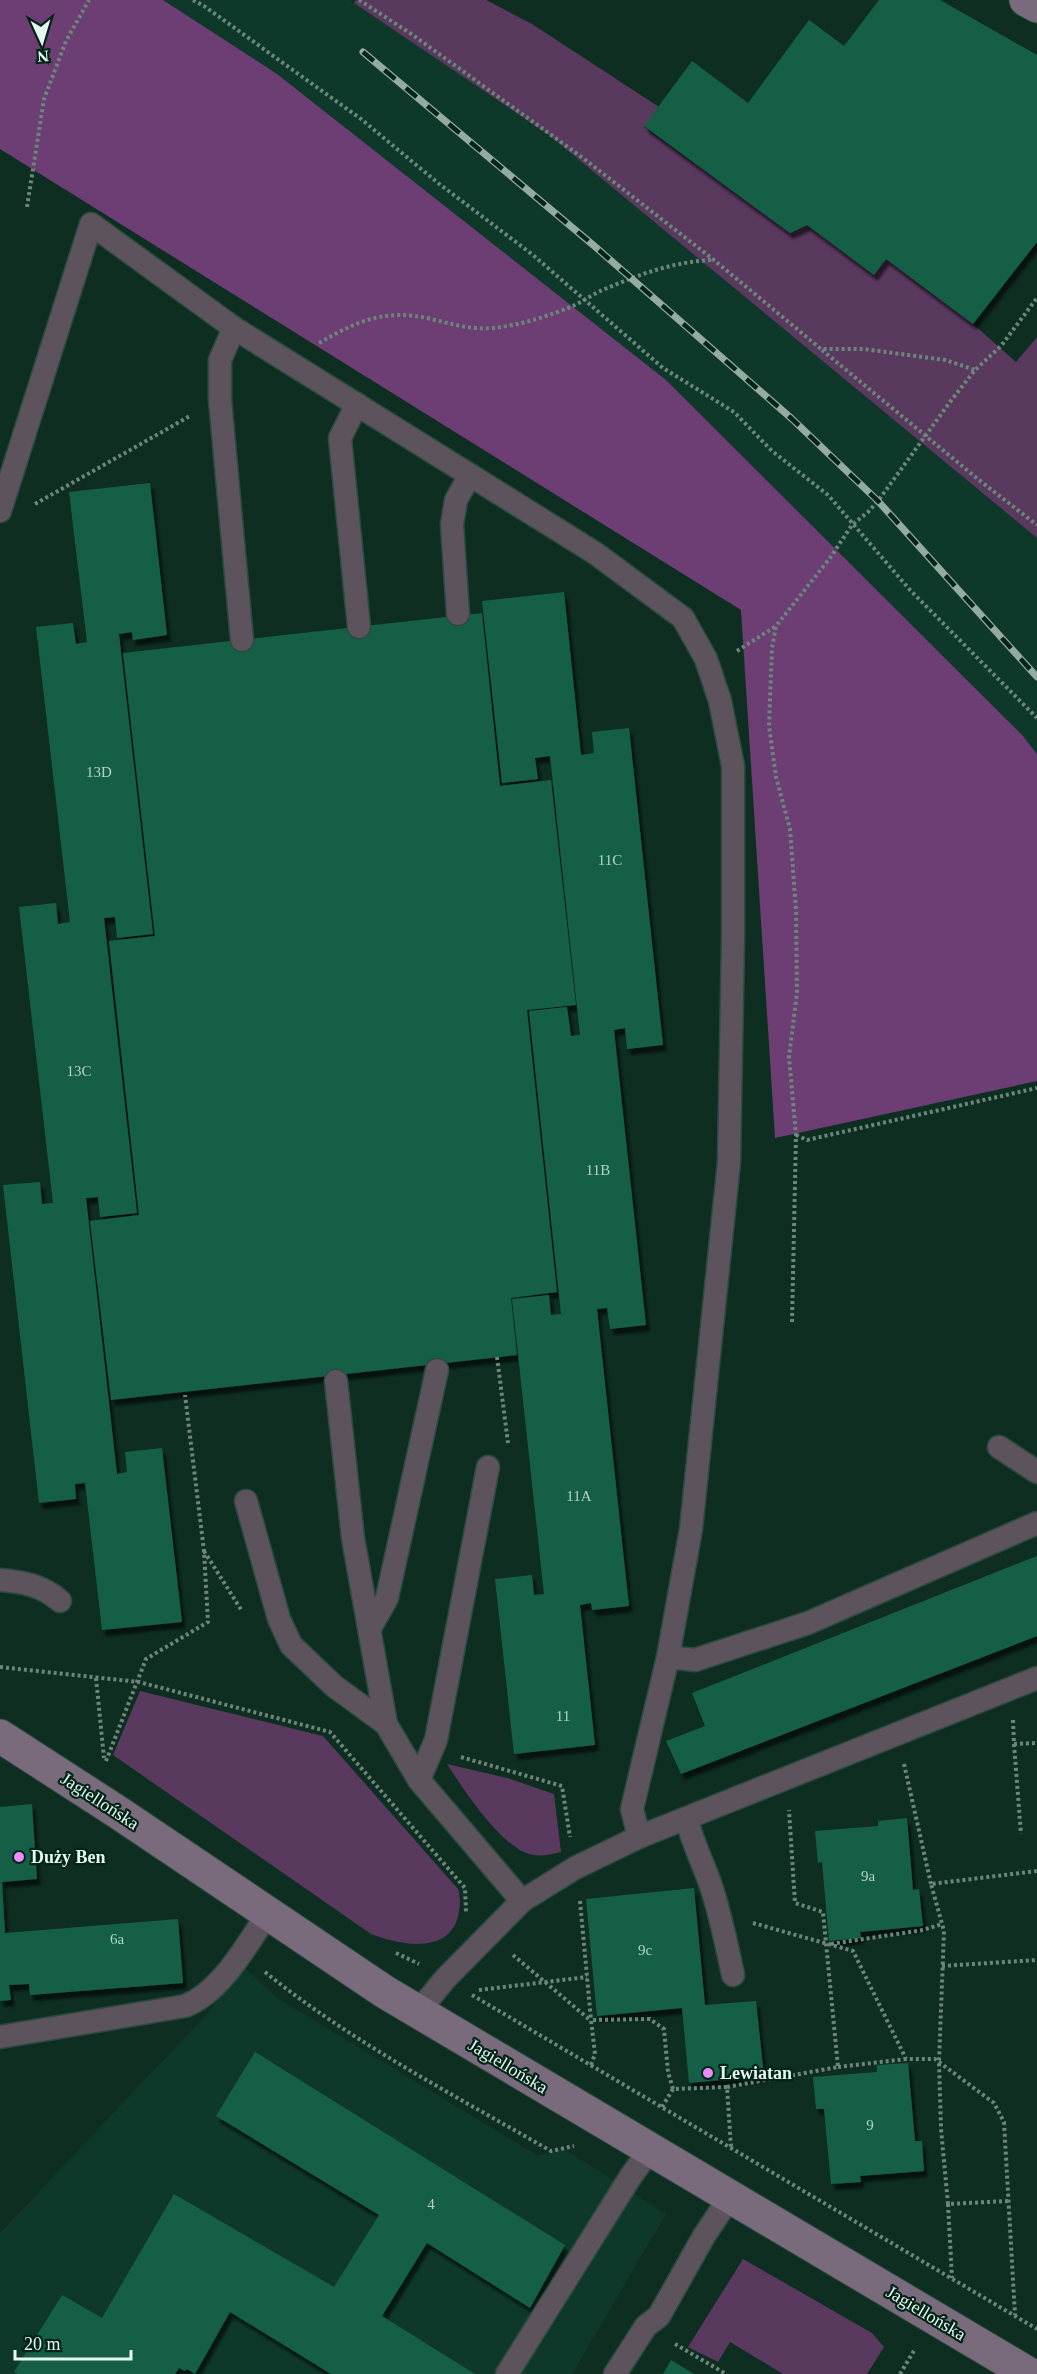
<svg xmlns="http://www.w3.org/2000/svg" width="1037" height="2374" font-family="'Times New Roman',serif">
  <defs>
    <filter id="shadow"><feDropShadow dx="3.5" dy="6" stdDeviation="1.5" flood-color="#0009"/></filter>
  </defs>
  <rect width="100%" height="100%" fill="#0e2e22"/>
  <!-- built -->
  <g fill="#0e392a">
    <polygon points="163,0 350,0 549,135 1037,538 1037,754 1023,736 666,380 277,74"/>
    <polygon points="242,1966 279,1999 538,2156 563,2148 666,2214 572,2374 0,2374 0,2233 206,2015"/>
  </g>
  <!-- green -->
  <g fill="#5a395f">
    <polygon points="356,0 486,0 532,24 659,107 644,127 789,232 807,225 874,275 886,259 973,324 1016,362 1037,337 1037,538 549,135 354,3"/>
    <path d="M 140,1691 L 323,1736 L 458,1889 C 461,1899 460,1907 458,1917 C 447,1956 397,1944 371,1934 L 113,1755 Z"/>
    <path d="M 447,1764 L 507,1778 L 554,1794 L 561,1852 C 548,1855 536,1858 524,1852 C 497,1840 463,1789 447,1764 Z"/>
    <polygon points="743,2259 872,2333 884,2347 867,2374 783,2374 730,2342 718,2362 688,2347"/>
  </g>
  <!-- forest -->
  <polygon fill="#6c3e73" points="0,0 163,0 277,74 666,380 1023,736 1037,754 1037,1081 775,1138 741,610 0,149"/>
  <!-- building -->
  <g fill="#185f47" filter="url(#shadow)">
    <polygon points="879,0 940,0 1037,55 1037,242 973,324 886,259 874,275 807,225 790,233 644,126 692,61 748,103 809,20 844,46"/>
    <polygon points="150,483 167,635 133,640 132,632 119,634 153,934 117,938 115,917 104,918 137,1213 100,1217 98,1197 86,1198 117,1474 127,1472 125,1452 162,1448 182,1622 102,1630 85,1483 75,1484 76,1499 39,1503 3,1185 40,1182 42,1204 53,1203 19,907 56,903 58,924 70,922 36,627 73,623 76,644 87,642 69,492"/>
    <polygon points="564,592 581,755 594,753 592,732 629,728 663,1045 627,1049 625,1028 614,1030 646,1325 610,1329 607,1308 597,1309 629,1606 592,1610 591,1603 580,1605 595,1745 514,1754 495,1579 532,1575 534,1595 544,1594 512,1299 549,1295 551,1315 561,1314 529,1011 567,1007 571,1036 580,1035 550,756 535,758 538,779 502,783 482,601"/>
    <polygon points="482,613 500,786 551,780 576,1005 527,1010 557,1292 511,1298 517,1355 111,1400 90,1221 139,1215 109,941 155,936 123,653"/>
    <polygon points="1037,1556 1037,1636 681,1774 666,1741 705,1726 692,1693"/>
    <polygon points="32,1804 37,1879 2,1882 5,1933 178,1919 183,1983 30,1995 29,1984 9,1985 11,2000 0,2001 0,1807"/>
    <polygon points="907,1818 913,1890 919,1889 923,1926 860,1932 861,1938 829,1941 822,1862 818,1863 815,1831 878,1826 878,1821"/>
    <polygon points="694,1888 705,2005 756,2001 764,2076 689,2083 682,2008 597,2016 586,1899"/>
    <polygon points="255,2052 565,2245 530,2308 427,2243 382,2316 475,2374 331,2374 230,2312 195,2374 187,2369 185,2371 179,2368 175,2374 18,2374 14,2372 62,2295 102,2318 174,2194 334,2287 379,2215 216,2116"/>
    <polygon points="908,2063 915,2141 922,2141 924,2171 860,2176 861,2182 831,2184 824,2109 816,2109 813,2077 877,2072 877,2065"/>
    <polygon points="671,2360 694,2374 663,2374"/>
  </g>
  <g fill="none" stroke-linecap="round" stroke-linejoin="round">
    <defs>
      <g id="lane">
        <polyline points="234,328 220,360 220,400 242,640"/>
        <polyline points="357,404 340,438 359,627"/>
        <polyline points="0,511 91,224 234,328 595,553 683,618 706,659 720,701 733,766 733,938 729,1162 691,1529 668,1657 632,1809 639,1837"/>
        <polyline points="458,614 452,525 456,500 470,475"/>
        <polyline points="336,1381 353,1538 386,1724 419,1780 522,1901"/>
        <polyline points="999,1447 1037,1472"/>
        <polyline points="246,1501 279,1619 291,1645 334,1686 386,1724"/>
        <path d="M 0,1580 C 23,1582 42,1585 60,1601"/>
        <polyline points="370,1628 387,1598 437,1370"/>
        <polyline points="668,1657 695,1660 808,1623 1037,1523"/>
        <polyline points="419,1780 436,1740 488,1467"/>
        <path d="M 687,1820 C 693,1844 704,1865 712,1889 C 721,1917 727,1946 733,1975"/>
        <polyline points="418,2012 445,1979 522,1901 575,1868 639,1837 1037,1678"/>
        <path d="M 0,2037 L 185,2006 C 221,1992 247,1945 268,1913"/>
        <polyline points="507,2374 631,2176 650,2150"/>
        <polyline points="615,2374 646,2326 659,2316 704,2236 730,2197"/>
      </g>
      <g id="secondary">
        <polyline points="1026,0 1037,6"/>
        <polyline points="0,1736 119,1813 385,1992 1029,2374"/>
      </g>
    </defs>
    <!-- lane casing -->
    <use href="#lane" stroke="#2c4a3f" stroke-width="25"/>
    <!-- secondary casing -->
    <use href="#secondary" stroke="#2c4a3f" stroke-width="35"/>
    <!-- path -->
    <g stroke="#6c867b" stroke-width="4" stroke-dasharray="3 3" stroke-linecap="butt">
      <polyline points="193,0 204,6 361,119 438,183 533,255 663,368 734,412 772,451 828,495 910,590 1037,718"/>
      <polyline points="359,0 410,33 583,158 714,260 821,349 864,349 908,355 945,360 975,370"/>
      <polyline points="27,207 44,99 66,41 89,0"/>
      <path d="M 319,343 C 357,321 386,308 431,319 C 452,324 471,330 494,328 C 520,325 549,316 573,306 C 584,301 594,293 605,289 C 640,274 676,261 714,260"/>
      <polyline points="822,350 979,480 1037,525"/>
      <polyline points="35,504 190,416"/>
      <polyline points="737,651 776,626"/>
      <polyline points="796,1135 807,1140 1037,1088"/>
      <polyline points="792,1322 796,1135 789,1057 797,992 796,910 790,829 776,777 769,726 772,648 776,626 830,558 852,525 868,512 878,501 950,402 975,370 1001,346 1037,298"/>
      <polyline points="497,1357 508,1443"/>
      <polyline points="204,1551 242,1611"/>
      <polyline points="0,1667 139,1682 330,1732 465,1888 466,1912"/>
      <polyline points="96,1678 104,1758"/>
      <polyline points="1013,1720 1014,1744 1037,1743"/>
      <polyline points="1014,1744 1021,1834"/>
      <polyline points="461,1757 562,1786 570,1837"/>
      <polyline points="106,1761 146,1659 208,1622 204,1551 185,1395"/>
      <polyline points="904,1764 931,1884"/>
      <polyline points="580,1901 591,2020"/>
      <polyline points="753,1923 853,1951 906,2059 935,2059 994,2103 1004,2122 1015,2315"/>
      <polyline points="831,1944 923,1930 942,1924"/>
      <polyline points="396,1953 419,1964"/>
      <polyline points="513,1955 590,2020"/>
      <polyline points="942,1966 1037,1960"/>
      <path d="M 265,1972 C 353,2043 454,2095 551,2151 L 574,2146"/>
      <polyline points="479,1990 587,1977"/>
      <polyline points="472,1995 1037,2329"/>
      <polyline points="591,2065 595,2054 591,2020 650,2019 664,2029 668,2072 673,2089"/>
      <polyline points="838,2067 906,2059"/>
      <polyline points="727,2087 838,2067 823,1912 795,1903 789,1810"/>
      <polyline points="662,2107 673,2089 727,2087 731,2147"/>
      <polyline points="1008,2201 948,2204 941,2129 939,2062 944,1931 931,1884 1037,1871"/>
      <polyline points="948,2204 952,2278"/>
      <polyline points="675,2344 726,2374"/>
      <polyline points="900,2374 915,2349"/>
    </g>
    <!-- lane -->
    <use href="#lane" stroke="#5c535d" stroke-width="22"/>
    <!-- secondary -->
    <use href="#secondary" stroke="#796b7b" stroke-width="33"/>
    <defs>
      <polyline id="rail" points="363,52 592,244 791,418 878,501 1037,677"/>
    </defs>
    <!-- rail casing -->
    <use href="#rail" stroke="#94aba1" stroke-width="7"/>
    <!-- rail -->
    <use href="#rail" stroke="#032419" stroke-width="4.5" stroke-dasharray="14" stroke-linecap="butt"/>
  </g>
  <!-- markers -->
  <g fill="#ec8cfb" stroke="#032419" stroke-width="2">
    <circle cx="19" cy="1857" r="6"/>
    <circle cx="708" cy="2073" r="6"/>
  </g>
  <g text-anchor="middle" stroke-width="4.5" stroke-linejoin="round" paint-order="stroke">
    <!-- number labels -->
    <g font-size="15" fill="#b2d2c5">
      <text x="99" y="777">13D</text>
      <text x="610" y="865">11C</text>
      <text x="79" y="1076">13C</text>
      <text x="598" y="1175">11B</text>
      <text x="579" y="1501">11A</text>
      <text x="563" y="1721">11</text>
      <text x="868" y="1881">9a</text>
      <text x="117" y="1944">6a</text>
      <text x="645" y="1955">9c</text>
      <text x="870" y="2130">9</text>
      <text x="431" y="2209">4</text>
    </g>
    <!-- street labels -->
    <g font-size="18" fill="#e6f8ef" stroke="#032419">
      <text transform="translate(100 1801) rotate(33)" y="6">Jagiellońska</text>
      <text transform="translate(508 2066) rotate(31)" y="6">Jagiellońska</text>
      <text transform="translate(926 2313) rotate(31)" y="6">Jagiellońska</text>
    </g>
    <!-- poi labels -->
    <g font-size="18" font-weight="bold" fill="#e6f8ef" stroke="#032419" text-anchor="start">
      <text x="31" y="1863">Duży Ben</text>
      <text x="720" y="2079">Lewiatan</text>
    </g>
  </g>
  <!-- north arrow -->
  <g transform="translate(42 42) rotate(176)" stroke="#032419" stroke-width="4.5" paint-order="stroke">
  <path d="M0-4.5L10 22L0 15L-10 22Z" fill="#e6f8ef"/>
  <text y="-9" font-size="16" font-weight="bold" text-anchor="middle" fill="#e6f8ef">N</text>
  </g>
  <!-- scale -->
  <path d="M15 2350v9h116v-9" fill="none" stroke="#e6f8ef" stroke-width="3"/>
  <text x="24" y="2350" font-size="18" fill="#e6f8ef" stroke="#032419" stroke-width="4.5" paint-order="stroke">20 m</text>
</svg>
